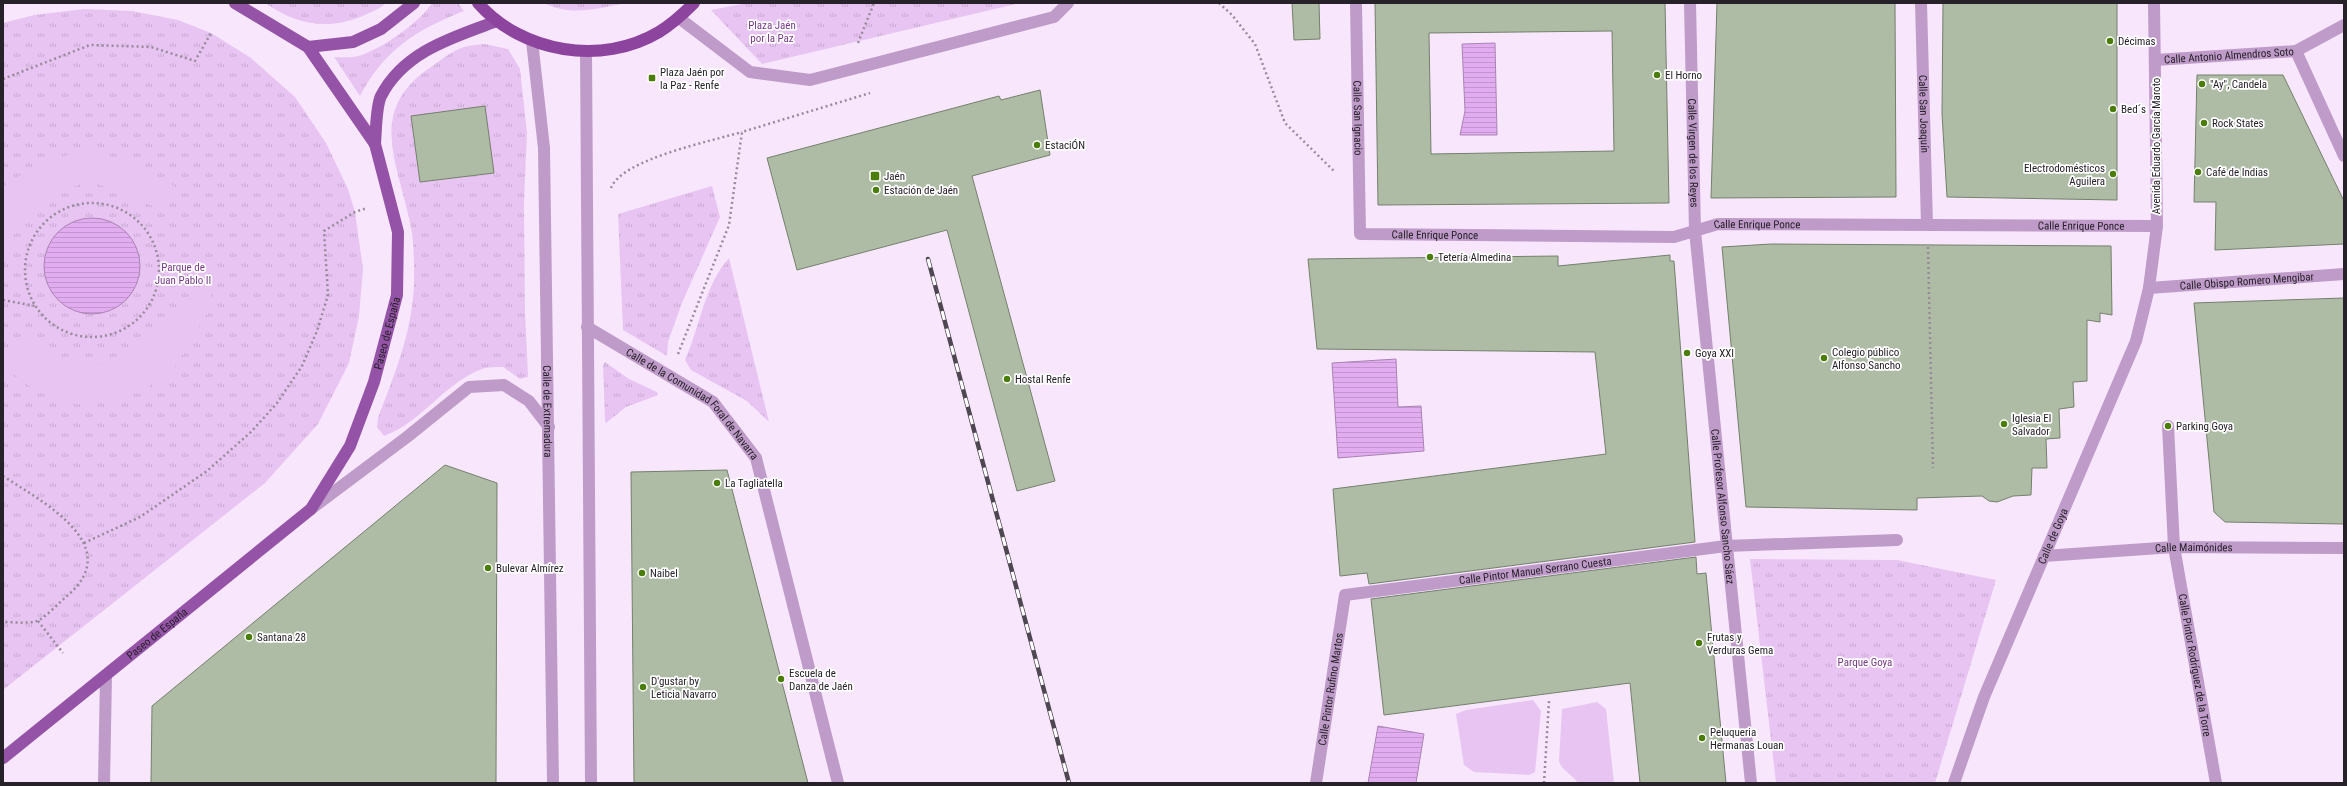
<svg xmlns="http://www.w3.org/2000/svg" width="2347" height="786" font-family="'Roboto Condensed',sans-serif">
  <defs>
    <pattern id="grass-tufts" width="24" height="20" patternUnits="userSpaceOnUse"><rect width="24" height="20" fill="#e8c4f2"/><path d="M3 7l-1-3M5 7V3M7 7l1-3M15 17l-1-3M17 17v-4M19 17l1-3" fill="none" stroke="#c7a8d0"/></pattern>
    <pattern id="water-rules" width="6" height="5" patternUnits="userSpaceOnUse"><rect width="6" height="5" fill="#e2adf0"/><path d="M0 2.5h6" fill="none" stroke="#c295ce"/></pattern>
  </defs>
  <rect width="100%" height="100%" fill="#f8e7fc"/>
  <!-- grass -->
  <g fill="url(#grass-tufts)">
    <path d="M 265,3 L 386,3 C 381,8 374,11 367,14 C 331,31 298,26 265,3 Z"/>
    <path d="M 432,3 L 458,3 L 464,11 C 416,30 384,50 360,96 L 334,57 C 342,57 352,58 359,56 C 383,48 419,23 432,3 Z"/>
    <path d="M 544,3 L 626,3 C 599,8 570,17 544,3 Z"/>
    <polygon points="747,3 1020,3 762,64 711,10"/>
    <polygon points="84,9 132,11 178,20 211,33 251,58 295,97 326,143 348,189 355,212 363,269 359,316 349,363 318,424 265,483 3,690 3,23 34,15"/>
    <path d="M 485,44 L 508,49 L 520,69 L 527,133 L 524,203 L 525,310 L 528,377 L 520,379 L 503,367 C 497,367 490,367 485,368 C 445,381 423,422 384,436 L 377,427 L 378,418 C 396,371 415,325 414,274 C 414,257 414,239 410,223 C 398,163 366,110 431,67 C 440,61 449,53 459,49 C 466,45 477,45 485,44 Z"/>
    <polygon points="712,186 720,217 682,303 668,342 667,356 623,330 618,214"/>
    <path d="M 729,258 L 769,422 L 747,401 L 691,370 L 685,360 C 700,327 704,286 729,258 Z"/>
    <polygon points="605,362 629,379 657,392 658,395 626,407 606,423 605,421 603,365"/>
    <polygon points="1750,559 1897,560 1996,580 1935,783 1776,783"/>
  </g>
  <!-- garden -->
  <g fill="#e8c4f2">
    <path d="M 90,151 L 134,162 L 177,188 L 161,209 L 90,181 L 52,194 L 15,230 L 3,264 L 3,187 C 35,164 52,157 90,151 Z"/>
    <polygon points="213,288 206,315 173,370 139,393 77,404 32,388 3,366 3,353 26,335 42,352 95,366 135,348 183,304"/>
    <polygon points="1533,700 1541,711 1535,772 1529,775 1474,772 1464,765 1456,714 1466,710"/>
    <path d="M 1597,702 L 1606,709 L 1614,783 L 1578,783 C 1573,775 1561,770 1559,761 L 1562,709 Z"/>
  </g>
  <!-- water -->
  <g fill="url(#water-rules)" stroke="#aa83b4">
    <polygon points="1495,43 1497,135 1460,135 1465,111 1462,44"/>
    <circle cx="92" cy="266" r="48"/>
    <polygon points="1396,359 1398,407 1421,406 1424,451 1338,458 1332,363"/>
    <polygon points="1378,726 1424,734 1416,783 1368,783"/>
  </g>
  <!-- building -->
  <g fill="#aebba5" stroke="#74806c" fill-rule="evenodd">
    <polygon points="1292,3 1319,3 1320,39 1294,40"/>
    <path d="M 1375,3 L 1665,3 L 1669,203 L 1378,205 ZM 1612,31 L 1614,151 L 1431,154 L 1429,33 Z"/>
    <polygon points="1717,3 1895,3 1896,197 1711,198"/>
    <polygon points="1943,3 2117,3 2117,200 1947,197 1942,114"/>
    <polygon points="2197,75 2283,75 2344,201 2344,244 2215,250 2216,202 2194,202"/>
    <polygon points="1040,90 1050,155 972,176 1055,481 1017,491 947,230 797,270 767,158 999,96 1001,100"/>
    <polygon points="485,106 494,173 420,182 411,116"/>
    <polygon points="1771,244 2111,246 2112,315 2100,313 2100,322 2087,320 2087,381 2073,382 2074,407 2059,409 2060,438 2046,439 2047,468 2032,468 2031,495 2013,496 1997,502 1989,501 1982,496 1917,498 1917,510 1746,507 1722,247"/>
    <polygon points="1670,255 1670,261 1674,261 1695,542 1369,584 1367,573 1340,576 1333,489 1606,454 1595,352 1317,349 1308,259 1558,256 1558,266"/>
    <polygon points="2344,298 2344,524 2225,522 2214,512 2194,303"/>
    <polygon points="445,465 497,483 496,783 151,783 152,706"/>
    <polygon points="727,470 808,783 634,783 631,472"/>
    <polygon points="1696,557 1697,574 1706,573 1726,783 1640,783 1630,683 1384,715 1371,599"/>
  </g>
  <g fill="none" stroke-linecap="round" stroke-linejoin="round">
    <!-- path -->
    <g stroke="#978b9a" stroke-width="2.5" stroke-dasharray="2 3" stroke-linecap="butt">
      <polyline points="1219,3 1232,15 1255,44 1285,123 1335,172"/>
      <polyline points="858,43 874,3"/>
      <polyline points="3,79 90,45 151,47 195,61 211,33"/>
      <path d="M 611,188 C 622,159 712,141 742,132"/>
      <circle cx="92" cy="270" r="67"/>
      <polyline points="1928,247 1933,468"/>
      <polyline points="3,300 35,306"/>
      <polyline points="678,354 729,225 742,132 870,93"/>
      <path d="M 3,476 C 41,501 126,545 68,595 C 61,601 44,619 37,621 C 27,624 13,622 3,622"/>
      <polyline points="84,543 140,517 207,471 252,431 277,403 302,366 317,331 328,295 324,231 355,212 367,208"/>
      <polyline points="38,621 63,653"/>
      <polyline points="1544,783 1549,701"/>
    </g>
    <!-- service -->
    <g stroke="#bf9bc9" stroke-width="12">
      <polyline points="2168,426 2174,547"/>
      <polyline points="1726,546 1897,540"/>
    </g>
    <!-- minor -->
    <g stroke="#bf9bc9" stroke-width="12">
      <path id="s1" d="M 1356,3 L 1360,234 L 1674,237 L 1718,224 L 2157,226"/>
      <path id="s2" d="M 1690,3 L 1695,231 L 1751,783"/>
      <path id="s3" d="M 1921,3 L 1927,225"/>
      <polyline points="679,18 750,72 810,80 1054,17 1068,3"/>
      <path id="s4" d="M 532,41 L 544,148 L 553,783"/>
      <polyline points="586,51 591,783"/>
      <polyline points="2296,51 2344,156"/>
      <path id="s5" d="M 2155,60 L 2296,51 L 2344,25"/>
      <path id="s6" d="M 2149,288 L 2344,274"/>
      <path id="s7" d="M 587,327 L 713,402 L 756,458 L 838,783"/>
      <polyline points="311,509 407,437 469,387 504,385 529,401 549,427"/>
      <path id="s8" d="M 2174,547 L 2216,783"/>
      <path id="s9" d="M 2044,556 L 2174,547 L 2344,548"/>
      <polyline points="104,783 106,676"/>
      <path id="s10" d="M 1316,783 L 1345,595 L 1726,546"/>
    </g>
    <!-- tertiary -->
    <path stroke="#bf9bc9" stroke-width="12" id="s11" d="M 1954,783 L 1984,697 L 2136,341 L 2149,288 L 2157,226 L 2154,3"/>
    <!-- primary -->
    <g stroke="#9453a6" stroke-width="12">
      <polyline points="308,47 353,42 381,29 414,3"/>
      <path d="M 375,144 C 376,132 376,106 381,96 C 404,51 454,37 497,21"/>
      <path id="s12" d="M 3,758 L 311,509 L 350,446 L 374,382 L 397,295 L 398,232 L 375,144 L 308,47 L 235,3"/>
    </g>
    <!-- trunk -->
    <path stroke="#8c449f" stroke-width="12" d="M 478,3 C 522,53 602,66 659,32 C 672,24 683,14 694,3"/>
    <defs>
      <polyline id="rail" points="928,259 1069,783"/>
    </defs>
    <!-- rail casing -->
    <use href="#rail" stroke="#4e4650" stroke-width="4.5"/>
    <!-- rail -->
    <use href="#rail" stroke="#fff" stroke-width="3" stroke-dasharray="9" stroke-linecap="butt"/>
  </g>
  <!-- markers -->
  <g fill="#4b7d0a" stroke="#fff" stroke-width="1.5">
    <circle cx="2110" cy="41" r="4"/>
    <circle cx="1657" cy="75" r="4"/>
    <rect x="648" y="74" width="8" height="8" rx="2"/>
    <circle cx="2202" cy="84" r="4"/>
    <circle cx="2113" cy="109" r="4"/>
    <circle cx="2204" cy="123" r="4"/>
    <circle cx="1037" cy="145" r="4"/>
    <circle cx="2198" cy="172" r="4"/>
    <circle cx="2113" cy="174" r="4"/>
    <rect x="870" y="171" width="10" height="10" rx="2"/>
    <circle cx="876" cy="190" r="4"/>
    <circle cx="1430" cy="257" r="4"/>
    <circle cx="1687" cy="353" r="4"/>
    <circle cx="1824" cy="358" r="4"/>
    <circle cx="1007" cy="379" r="4"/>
    <circle cx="2004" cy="424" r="4"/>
    <circle cx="2168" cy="426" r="4"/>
    <circle cx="717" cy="483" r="4"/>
    <circle cx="488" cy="568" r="4"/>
    <circle cx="642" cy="573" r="4"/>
    <circle cx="249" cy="637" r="4"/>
    <circle cx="1699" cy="643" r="4"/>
    <circle cx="781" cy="679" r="4"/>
    <circle cx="643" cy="687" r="4"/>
    <circle cx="1702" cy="738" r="4"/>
  </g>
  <g text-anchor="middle" stroke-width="3.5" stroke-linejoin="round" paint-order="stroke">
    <!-- park labels -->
    <g font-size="11" fill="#773987" stroke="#fff">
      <text x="772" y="29">Plaza Jaén<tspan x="772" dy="13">por la Paz</tspan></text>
      <text x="183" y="271">Parque de<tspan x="183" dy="13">Juan Pablo II</tspan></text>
      <text x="1865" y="666">Parque Goya</text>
    </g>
    <!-- poi labels -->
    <g font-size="11" fill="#272129" stroke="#fff" text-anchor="start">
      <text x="2118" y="45">Décimas</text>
      <text x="660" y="76">Plaza Jaén por<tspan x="660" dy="13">la Paz - Renfe</tspan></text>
      <text x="1665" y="79">El Horno</text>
      <text x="2210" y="88">"Ay", Candela</text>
      <text x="2121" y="113">Bed´s</text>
      <text x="2212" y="127">Rock States</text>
      <text x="1045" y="149">EstaciÓN</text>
      <text x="2105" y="172" text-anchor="end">Electrodomésticos<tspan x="2105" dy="13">Aguilera</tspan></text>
      <text x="2206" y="176">Café de Indias</text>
      <text x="884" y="180">Jaén</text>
      <text x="884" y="194">Estación de Jaén</text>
      <text x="1438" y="261">Tetería Almedina</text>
      <text x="1832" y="356">Colegio público<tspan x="1832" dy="13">Alfonso Sancho</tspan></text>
      <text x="1695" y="357">Goya XXI</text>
      <text x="1015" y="383">Hostal Renfe</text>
      <text x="2012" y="422">Iglesia El<tspan x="2012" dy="13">Salvador</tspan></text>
      <text x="2176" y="430">Parking Goya</text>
      <text x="725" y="487">La Tagliatella</text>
      <text x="496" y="572">Bulevar Almírez</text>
      <text x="650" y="577">Naibel</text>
      <text x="257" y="641">Santana 28</text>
      <text x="1707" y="641">Frutas y<tspan x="1707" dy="13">Verduras Gema</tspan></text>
      <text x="789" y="677">Escuela de<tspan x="789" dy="13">Danza de Jaén</tspan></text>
      <text x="651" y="685">D'gustar by<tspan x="651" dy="13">Leticia Navarro</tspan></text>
      <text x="1710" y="736">Peluqueria<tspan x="1710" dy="13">Hermanas Louan</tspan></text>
    </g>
    <!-- street labels -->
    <g font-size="11" fill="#272129" stroke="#fff">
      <text dy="4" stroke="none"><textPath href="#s5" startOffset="74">Calle Antonio Almendros Soto</textPath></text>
      <text dy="4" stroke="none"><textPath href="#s3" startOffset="111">Calle San Joaquín</textPath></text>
      <text dy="4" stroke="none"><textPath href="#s1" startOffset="115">Calle San Ignacio</textPath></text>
      <text transform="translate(2156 146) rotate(-90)" y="4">Avenida Eduardo García Maroto</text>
      <text dy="4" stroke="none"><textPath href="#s2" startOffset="150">Calle Virgen de los Reyes</textPath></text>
      <text dy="4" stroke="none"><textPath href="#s1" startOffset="630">Calle Enrique Ponce</textPath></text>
      <text dy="4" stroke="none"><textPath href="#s1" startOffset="954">Calle Enrique Ponce</textPath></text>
      <text dy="4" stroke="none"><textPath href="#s1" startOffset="306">Calle Enrique Ponce</textPath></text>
      <text dy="4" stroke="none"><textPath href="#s6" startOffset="98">Calle Obispo Romero Mengibar</textPath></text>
      <text dy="4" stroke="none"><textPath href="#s12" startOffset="589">Paseo de España</textPath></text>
      <text dy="4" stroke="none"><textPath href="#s7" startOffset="132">Calle de la Comunidad Foral de Navarra</textPath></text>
      <text dy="4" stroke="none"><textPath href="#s4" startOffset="371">Calle de Extremadura</textPath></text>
      <text dy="4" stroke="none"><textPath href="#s2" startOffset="505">Calle Profesor Alfonso Sancho Sáez</textPath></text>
      <text dy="4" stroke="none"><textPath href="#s11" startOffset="266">Calle de Goya</textPath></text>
      <text dy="4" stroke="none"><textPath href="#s9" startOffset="150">Calle Maimónides</textPath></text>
      <text dy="4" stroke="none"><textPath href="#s10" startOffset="382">Calle Pintor Manuel Serrano Cuesta</textPath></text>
      <text dy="4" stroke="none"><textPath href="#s12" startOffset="198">Paseo de España</textPath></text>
      <text dy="4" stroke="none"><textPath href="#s8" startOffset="120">Calle Pintor Rodríguez de la Torre</textPath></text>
      <text dy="4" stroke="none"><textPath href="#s10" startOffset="95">Calle Pintor Rufino Martos</textPath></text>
    </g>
  </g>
  <!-- border -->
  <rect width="2347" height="786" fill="none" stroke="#272129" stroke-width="8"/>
</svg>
